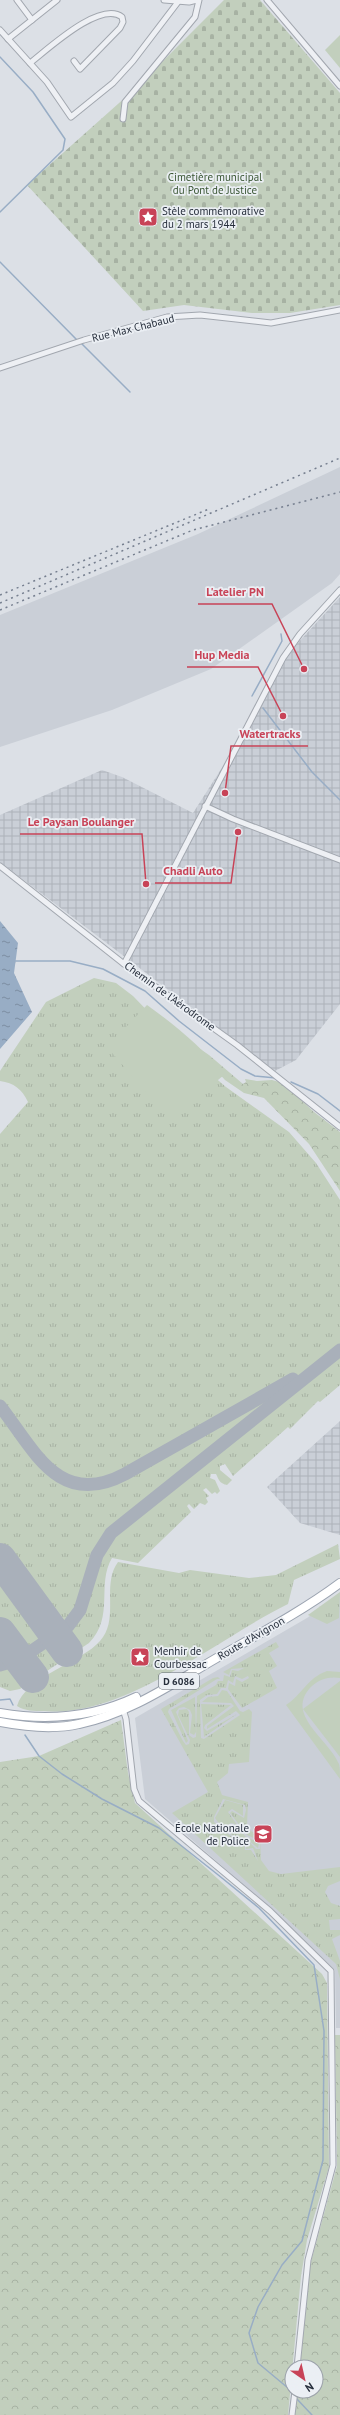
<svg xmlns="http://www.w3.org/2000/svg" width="340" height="2415" font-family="'PT Sans',sans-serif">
  <defs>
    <pattern id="industrial-grid" width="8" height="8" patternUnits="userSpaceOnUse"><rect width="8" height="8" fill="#cacfd7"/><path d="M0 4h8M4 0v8" fill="none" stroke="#adb2b9"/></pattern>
    <pattern id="grass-tufts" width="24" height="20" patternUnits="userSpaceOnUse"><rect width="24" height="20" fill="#c2cfbd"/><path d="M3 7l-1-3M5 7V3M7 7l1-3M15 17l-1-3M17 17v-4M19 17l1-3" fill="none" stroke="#a7b2a3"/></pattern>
    <pattern id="forest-crowns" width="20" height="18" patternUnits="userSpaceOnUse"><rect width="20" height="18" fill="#c2cfbd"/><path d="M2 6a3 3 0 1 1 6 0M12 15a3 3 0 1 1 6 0" fill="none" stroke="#a7b2a3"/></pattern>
    <pattern id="cemetery-stones" width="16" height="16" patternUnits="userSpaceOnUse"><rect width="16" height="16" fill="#c2cfbd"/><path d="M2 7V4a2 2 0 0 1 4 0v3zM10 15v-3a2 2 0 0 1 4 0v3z" fill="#a7b2a3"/></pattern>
    <pattern id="water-ripples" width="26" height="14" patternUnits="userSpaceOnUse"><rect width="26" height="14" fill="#98adc5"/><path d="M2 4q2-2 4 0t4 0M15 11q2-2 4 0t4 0" fill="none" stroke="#7c8da1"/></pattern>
  </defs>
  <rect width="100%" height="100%" fill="#dce0e6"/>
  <!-- built -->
  <g fill="#cacfd7">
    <polygon points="340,467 340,574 332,583 211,669 112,710 0,747 0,615 198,534"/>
    <polygon points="340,1594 340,2028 336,2028 335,1970 276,1913 145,1799 135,1718 307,1618"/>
  </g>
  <!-- industrial -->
  <g fill="url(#industrial-grid)">
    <polygon points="340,597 340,1004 296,1060 275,1071 0,862 0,815 102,770 122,777 193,813 264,702 284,658"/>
    <polygon points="340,1421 340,1535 300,1523 267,1487"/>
  </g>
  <!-- grass -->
  <g fill="url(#grass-tufts)" fill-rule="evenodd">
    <path d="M 94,978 L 116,983 L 133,996 L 198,1063 L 226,1087 L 289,1132 L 316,1163 L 340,1200 L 340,1385 L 320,1402 L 318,1401 L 290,1429 L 288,1427 L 233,1476 L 225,1464 L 220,1466 L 220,1470 L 232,1480 L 227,1485 C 219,1483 219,1480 216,1474 L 211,1474 L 210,1478 L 215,1480 L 220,1491 L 217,1494 L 215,1492 L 212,1494 L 206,1488 L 203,1490 L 209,1496 L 206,1498 L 208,1502 L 205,1505 L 200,1503 L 194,1509 L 189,1504 L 187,1506 L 191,1512 L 138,1563 L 112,1558 C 96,1585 115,1616 89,1643 L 20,1689 L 10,1691 L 0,1687 L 0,1134 L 28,1102 C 22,1089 14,1083 0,1081 L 0,1071 L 46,1002 Z"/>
    <path d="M 338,1544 L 340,1559 L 294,1580 L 288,1604 C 216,1639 126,1718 43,1711 C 34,1711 25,1711 17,1706 C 25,1677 82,1662 100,1641 C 120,1619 101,1585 118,1562 L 179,1573 L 190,1570 L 249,1578 L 276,1575 Z"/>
    <polygon points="340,1592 339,1618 327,1624 308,1615"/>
    <path d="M 276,1642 L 279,1647 L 269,1653 L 277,1666 L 269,1671 L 277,1688 L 242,1708 L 228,1689 L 229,1683 L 235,1686 L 236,1679 L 242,1682 L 249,1678 L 248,1676 L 242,1679 L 235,1676 L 233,1683 L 228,1680 L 226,1688 L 221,1688 L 217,1694 L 207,1695 L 200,1700 L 201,1738 L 204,1739 L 240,1715 L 236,1711 L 207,1729 L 207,1726 L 234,1706 L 231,1703 L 202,1702 L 208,1697 L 218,1696 L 222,1690 L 227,1691 L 240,1711 L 243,1712 L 249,1709 L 252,1712 L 249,1762 L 229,1764 L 228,1773 L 217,1782 L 222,1795 L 248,1802 L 247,1825 L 249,1830 L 260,1836 L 261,1860 L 269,1871 L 281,1874 L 340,1867 L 340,1881 L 328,1886 L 325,1892 L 331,1903 L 340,1906 L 340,1919 L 329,1920 L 330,1930 L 340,1930 L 340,1935 L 332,1939 L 340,1961 L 340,1979 L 336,1964 L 172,1813 L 208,1792 L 161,1709 L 213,1678 L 218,1677 L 220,1679 L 217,1679 L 169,1709 L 168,1712 L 183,1741 L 186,1745 L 189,1744 L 190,1740 L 178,1715 L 179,1710 L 187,1709 L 189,1712 L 189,1735 L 193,1738 L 196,1737 L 197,1696 L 216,1685 L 218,1681 L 223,1681 L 224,1675 L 230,1677 L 232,1670 L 238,1671 L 244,1668 L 231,1669 L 229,1675 L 223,1672 ZM 223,1799 L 245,1805 L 246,1810 L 244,1818 L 232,1811 L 230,1813 L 247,1835 L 260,1841 L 260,1849 L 256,1849 L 233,1825 L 224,1829 L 240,1841 L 240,1843 L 246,1843 L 246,1849 L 253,1848 L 258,1861 L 251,1850 L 245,1850 L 245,1844 L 239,1845 L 239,1843 L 214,1822 L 214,1817 Z"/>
    <polygon points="195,1697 196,1732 194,1735 190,1733 192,1715 190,1710 184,1707 179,1708 176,1712 188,1741 186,1743 171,1710"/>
    <polygon points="201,1704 231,1705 205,1725 204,1728 207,1731 237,1714 204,1737"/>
    <polygon points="225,1800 243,1805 243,1816 232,1809 228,1812 245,1836 259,1843 258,1848 242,1835 235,1824 231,1823 223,1829 215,1818"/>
  </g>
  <!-- forest -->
  <g fill="url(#forest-crowns)">
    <polygon points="190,1042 209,1055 243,1084 246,1082 245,1079 257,1081 272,1080 283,1083 314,1112 340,1132 340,1191 309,1144 264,1098 244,1093 225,1080"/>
    <polygon points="121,1720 128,1773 135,1803 322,1974 327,1983 329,2167 307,2240 301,2276 288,2415 0,2415 0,1762 39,1756"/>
    <polygon points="335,2035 340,2035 340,2415 294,2415 297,2391 316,2391 316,2367 300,2367 309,2269 337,2166"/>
  </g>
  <!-- cemetery -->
  <polygon fill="url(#cemetery-stones)" points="224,0 260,0 340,93 340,305 290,313 252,313 184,305 143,311 27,185 137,87"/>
  <!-- garden -->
  <g fill="#c2cfbd">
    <polygon points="340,35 340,68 325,50"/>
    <path d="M 147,1005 C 175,1025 202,1047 224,1075 L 170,1120 L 107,1047 Z"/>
    <path d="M 327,1671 L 340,1672 L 340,1678 C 330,1676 319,1679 312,1686 C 283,1714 329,1739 339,1764 C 340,1767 340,1774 340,1779 L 286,1705 C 302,1695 307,1678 327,1671 Z"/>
    <polygon points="340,1681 340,1757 303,1709"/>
  </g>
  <!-- water -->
  <polygon fill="url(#water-ripples)" points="0,921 18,943 14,973 32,1012 0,1049"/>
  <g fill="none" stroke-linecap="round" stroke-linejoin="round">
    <!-- stream -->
    <g stroke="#98adc5" stroke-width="1.5">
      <polyline points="0,57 33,92 65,139 63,150 0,212"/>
      <polyline points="0,262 77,340"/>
      <polyline points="80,342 130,392"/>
      <polyline points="252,696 282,641 281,634"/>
      <polyline points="263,708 312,772 340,800"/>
      <polyline points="13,961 70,961 103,969 145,991 179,1021 241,1069 255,1076 276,1078"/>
      <polyline points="291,1082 318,1094 340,1111"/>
      <polyline points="0,1700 10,1699 13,1705"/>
      <polyline points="25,1735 39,1756 62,1774 102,1799 159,1828 217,1874 259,1908 314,1965 324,2031 323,2160 302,2241 282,2265 258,2307 249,2333 258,2363 288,2388 293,2395"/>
      <polyline points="296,2398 312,2415"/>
    </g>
    <!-- taxiway -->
    <g stroke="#a9b0ba" stroke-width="13">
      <path d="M 0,1406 C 35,1451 59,1509 125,1474 L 293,1379"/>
      <polyline points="0,1665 20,1659 68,1626 80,1610 97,1555 111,1533 340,1350"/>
    </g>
    <!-- runway -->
    <g stroke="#a9b0ba" stroke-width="32">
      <polyline points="0,1559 67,1651"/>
      <polyline points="0,1633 33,1677"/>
    </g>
    <defs>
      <g id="minor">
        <polyline points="17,0 32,20"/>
        <polyline points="164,0 189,2 197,0"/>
        <polyline points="267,0 340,86"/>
        <polyline points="0,30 47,82 71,117 113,83 133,61 178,2"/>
        <polyline points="8,39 57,0"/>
        <path d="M 30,63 C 47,50 100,0 122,17 L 123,22 L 120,28 L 80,69 L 74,61"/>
        <polyline points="123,119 125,102 195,17 199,0"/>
        <polyline points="0,368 84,340 167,317 200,315 271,323 340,310"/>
        <polyline points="205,806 233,819 340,860"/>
        <polyline points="0,866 124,964 237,1045 340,1127"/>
        <polyline points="124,964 283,658 300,634 340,590"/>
        <polyline points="123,1709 126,1719 134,1789 139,1801 270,1911 331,1971 333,2165 308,2260 297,2367"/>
        <polyline points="292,2415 295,2391"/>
      </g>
      <g id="primary">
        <path d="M 0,1713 C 47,1721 92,1718 136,1697"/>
        <path d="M 0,1722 C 26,1727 53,1730 79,1724 C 128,1714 172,1684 215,1659 C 257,1635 301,1612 340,1583"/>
      </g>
    </defs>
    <!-- minor casing -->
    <use href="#minor" stroke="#a2a7af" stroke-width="7"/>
    <!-- primary casing -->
    <use href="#primary" stroke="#9ca4b1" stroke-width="10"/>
    <!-- minor -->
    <use href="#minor" stroke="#eef0f4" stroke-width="5"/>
    <!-- primary -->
    <use href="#primary" stroke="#fff" stroke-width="8"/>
    <!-- rail -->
    <g stroke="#767f8f" stroke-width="1.5" stroke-dasharray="2 4" stroke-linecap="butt">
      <polyline points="0,595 209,509"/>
      <polyline points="0,603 340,458"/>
      <polyline points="0,610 193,530 340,492"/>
    </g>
  </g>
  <!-- icons -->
  <defs>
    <symbol id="sight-square" viewBox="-11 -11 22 22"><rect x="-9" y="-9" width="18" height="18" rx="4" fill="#c84357" stroke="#ebeff4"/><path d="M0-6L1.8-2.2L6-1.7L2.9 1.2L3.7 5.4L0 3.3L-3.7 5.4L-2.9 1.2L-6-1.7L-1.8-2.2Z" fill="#fff"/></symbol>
    <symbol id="university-square" viewBox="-11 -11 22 22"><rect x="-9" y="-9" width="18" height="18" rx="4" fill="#c84357" stroke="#ebeff4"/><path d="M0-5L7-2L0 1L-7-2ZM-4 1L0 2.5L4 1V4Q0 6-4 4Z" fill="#fff"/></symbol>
  </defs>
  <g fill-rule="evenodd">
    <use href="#sight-square" x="137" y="206" width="22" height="22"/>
    <use href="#sight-square" x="129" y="1646" width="22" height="22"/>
    <use href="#university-square" x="252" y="1823" width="22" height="22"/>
  </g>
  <g text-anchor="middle" stroke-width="3.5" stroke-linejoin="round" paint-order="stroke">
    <!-- shield labels -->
    <rect fill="#ebeff4" stroke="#616872" stroke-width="1" x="159" y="1673" width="40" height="16" rx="3"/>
    <g font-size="10" font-weight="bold" fill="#262e3b">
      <text x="179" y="1685">D 6086</text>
    </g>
    <!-- park labels -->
    <g font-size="11" fill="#3a5634" stroke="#ebeff4">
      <text x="215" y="181">Cimetière municipal<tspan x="215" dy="13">du Pont de Justice</tspan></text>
    </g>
    <!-- poi labels -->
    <g font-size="11" fill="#262e3b" stroke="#ebeff4" text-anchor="start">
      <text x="162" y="215">Stèle commémorative<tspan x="162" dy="13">du 2 mars 1944</tspan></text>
      <text x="154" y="1655">Menhir de<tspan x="154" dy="13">Courbessac</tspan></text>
      <text x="249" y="1832" text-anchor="end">École Nationale<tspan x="249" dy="13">de Police</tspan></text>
    </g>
    <!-- street labels -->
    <g font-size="11" fill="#262e3b" stroke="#ebeff4">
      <text transform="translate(133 328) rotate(-14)" y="4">Rue Max Chabaud</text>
      <text transform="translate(170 996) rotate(36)" y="4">Chemin de l'Aérodrome</text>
      <text transform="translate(251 1638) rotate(-30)" y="4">Route d'Avignon</text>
    </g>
  </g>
  <!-- callouts -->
  <path fill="none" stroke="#c84357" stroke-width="1.5" d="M304 669L272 604H198M283 716L258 667H187M225 793L231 746H308M146 884L142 834H20M238 832L231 883H155"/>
  <g fill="#c84357" stroke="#ebeff4" stroke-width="1.5">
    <circle cx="304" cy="669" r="4"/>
    <circle cx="283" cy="716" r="4"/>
    <circle cx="225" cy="793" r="4"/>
    <circle cx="146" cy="884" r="4"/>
    <circle cx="238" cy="832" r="4"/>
  </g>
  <g font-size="12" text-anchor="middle" font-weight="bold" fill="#c84357" stroke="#ebeff4" stroke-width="3.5" stroke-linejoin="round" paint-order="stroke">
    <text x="235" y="596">L'atelier PN</text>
    <text x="222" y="659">Hup Media</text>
    <text x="270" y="738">Watertracks</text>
    <text x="81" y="826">Le Paysan Boulanger</text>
    <text x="193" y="875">Chadli Auto</text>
  </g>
  <!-- north arrow -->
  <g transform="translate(304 2379) rotate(146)"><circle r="19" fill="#ebeff4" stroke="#9ca2aa"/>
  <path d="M0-3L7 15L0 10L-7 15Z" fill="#c84357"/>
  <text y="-6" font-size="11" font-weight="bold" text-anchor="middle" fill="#262e3b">N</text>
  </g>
</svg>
